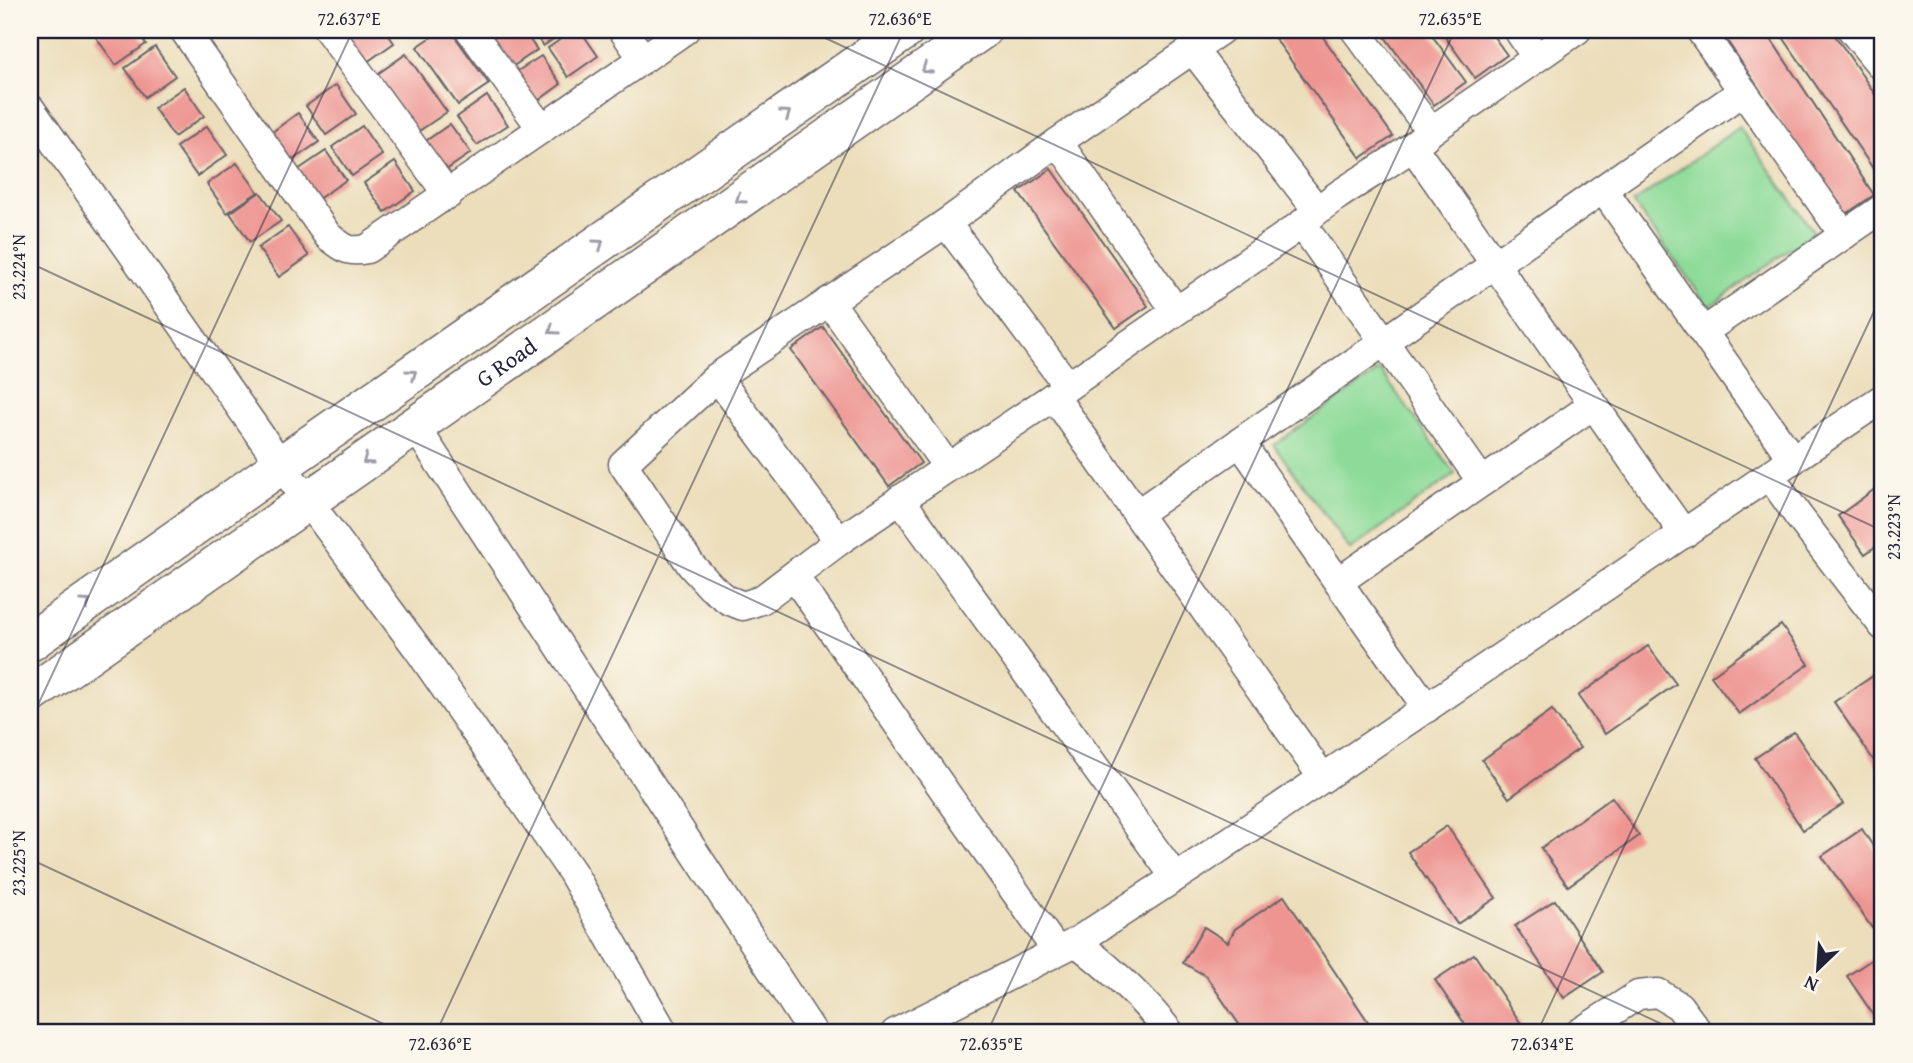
<svg xmlns="http://www.w3.org/2000/svg" width="1913" height="1063" font-family="'Gentium Book Plus',serif">
  <rect width="100%" height="100%" fill="#fbf7ec"/>
  <filter id="ink" filterUnits="userSpaceOnUse"><feTurbulence type="fractalNoise" baseFrequency=".0143" numOctaves="2"/><feDisplacementMap in="SourceGraphic" scale="14" xChannelSelector="R" yChannelSelector="G"/><feConvolveMatrix kernelMatrix="1 2 1 2 8 2 1 2 1" color-interpolation-filters="sRGB"/></filter>
  <filter id="wash" filterUnits="userSpaceOnUse"><feTurbulence type="fractalNoise" baseFrequency=".00686" numOctaves="4" result="noise"/><feDisplacementMap in="SourceGraphic" scale="28" xChannelSelector="R" yChannelSelector="G"/><feGaussianBlur stdDeviation="1.57" result="paint"/><feColorMatrix in="noise" values="0 0 0 0 0 0 0 0 0 0 0 0 0 0 0 0 0 1.4 0 .05"/><feComposite in="paint" operator="in"/></filter>
  <g filter="url(#wash)">
    <rect width="100%" height="100%" fill="#ecdebb"/>
    <!-- green -->
    <g fill="#8edb99" stroke="#587e6a" stroke-width="2">
      <polygon points="1739,127 1814,232 1709,307 1633,203"/>
      <polygon points="1380,370 1455,474 1350,550 1274,445"/>
    </g>
    <g id="blocks">
      <!-- building -->
      <g fill="#ee9592">
        <polygon points="104,30 136,30 146,44 116,65 95,36"/>
        <polygon points="340,30 385,30 394,43 364,64"/>
        <polygon points="442,30 450,30 489,84 458,105 417,47"/>
        <polygon points="504,30 523,30 537,50 506,71 486,42"/>
        <polygon points="532,30 567,30 543,46"/>
        <polygon points="574,30 580,30 598,56 568,77 548,48"/>
        <polygon points="1269,30 1318,30 1393,136 1361,158"/>
        <polygon points="1380,30 1428,30 1466,82 1434,105"/>
        <polygon points="1440,30 1489,30 1507,55 1475,78"/>
        <polygon points="1720,30 1765,30 1874,195 1843,216"/>
        <polygon points="1778,30 1831,30 1845,50 1883,106 1883,183"/>
        <polygon points="1869,30 1883,30 1883,51"/>
        <polygon points="155,47 175,76 145,97 125,68"/>
        <polygon points="406,54 447,112 416,133 376,75"/>
        <polygon points="541,56 561,84 531,106 510,76"/>
        <polygon points="336,85 356,114 326,135 306,106"/>
        <polygon points="184,87 204,116 174,137 154,108"/>
        <polygon points="487,96 508,125 477,145 457,117"/>
        <polygon points="298,113 319,142 288,163 268,135"/>
        <polygon points="450,124 471,153 440,174 420,145"/>
        <polygon points="207,126 227,155 197,176 176,147"/>
        <polygon points="362,126 382,155 352,176 332,147"/>
        <polygon points="326,151 346,180 315,201 295,172"/>
        <polygon points="395,162 415,191 385,212 364,183"/>
        <polygon points="237,163 258,192 227,213 207,184"/>
        <polygon points="1051,169 1148,306 1116,328 1018,192"/>
        <polygon points="260,192 281,221 250,242 230,213"/>
        <polygon points="288,227 309,256 279,277 258,248"/>
        <polygon points="823,327 921,463 889,486 791,350"/>
        <polygon points="1883,483 1883,541 1865,554 1838,516"/>
        <polygon points="1781,625 1809,664 1739,714 1711,676"/>
        <polygon points="1648,646 1676,684 1605,734 1578,696"/>
        <polygon points="1873,676 1883,691 1883,774 1834,702"/>
        <polygon points="1552,710 1580,748 1509,798 1482,760"/>
        <polygon points="1794,732 1843,804 1803,830 1755,758"/>
        <polygon points="1612,797 1639,836 1568,886 1541,848"/>
        <polygon points="1447,826 1496,898 1457,924 1408,852"/>
        <polygon points="1862,829 1883,862 1883,920 1872,928 1822,856"/>
        <polygon points="1284,896 1369,1023 1354,1033 1245,1033 1206,976 1183,963 1204,927 1228,942 1235,929"/>
        <polygon points="1555,900 1603,972 1564,998 1515,926"/>
        <polygon points="1883,952 1883,1029 1847,976"/>
        <polygon points="1474,954 1522,1025 1511,1033 1471,1033 1435,980"/>
      </g>
    </g>
  </g>
  <g filter="url(#ink)">
    <use href="#blocks" fill-opacity="0" stroke="#696468" stroke-width="2"/>
    <g fill="none" stroke-linecap="round" stroke-linejoin="round">
      <defs>
        <g id="street">
          <path d="M 184,30 L 328,236 C 344,248 347,253 367,249 L 685,30"/>
          <polyline points="328,30 448,195"/>
          <polyline points="470,30 542,129"/>
          <polyline points="623,30 643,59"/>
          <path d="M 1221,30 L 1058,142 L 946,223 L 717,377 L 623,464 L 691,565 L 711,587 L 728,600 L 743,606 L 761,600 L 839,541 L 1054,396 L 1302,224 C 1340,187 1392,167 1431,131 L 1577,30"/>
          <polyline points="1355,30 1431,131"/>
          <polyline points="1518,30 1536,57"/>
          <polyline points="1700,30 1844,235"/>
          <polyline points="1852,30 1883,68"/>
          <polyline points="1193,50 1317,210"/>
          <polyline points="30,108 281,465 418,649 572,872 664,1033"/>
          <polyline points="1058,142 1176,311"/>
          <polyline points="1413,147 1684,534"/>
          <polyline points="1603,189 1703,332"/>
          <polyline points="946,223 1068,386"/>
          <polyline points="1302,224 1482,482"/>
          <polyline points="829,301 947,466"/>
          <polyline points="717,377 839,541"/>
          <polyline points="1054,396 1323,778"/>
          <polyline points="415,426 813,1033"/>
          <polyline points="1240,442 1338,582"/>
          <polyline points="1793,460 1703,332 1883,208"/>
          <polyline points="1770,476 1799,517 1883,626"/>
          <polyline points="900,499 1175,877"/>
          <polyline points="1137,514 1743,91"/>
          <polyline points="794,576 1056,950"/>
          <polyline points="1427,708 1338,582 1593,405"/>
          <path d="M 1076,942 C 1111,969 1143,998 1170,1033"/>
          <polyline points="895,1033 1076,942 1205,858 1883,398"/>
          <polyline points="1579,1033 1638,995 1658,993 1679,1006 1699,1033"/>
        </g>
        <g id="secondary">
          <polyline points="30,642 281,465 906,30"/>
          <path id="s1" d="M 30,695 L 982,30"/>
        </g>
      </defs>
      <!-- street casing -->
      <use href="#street" stroke="#696468" stroke-width="31"/>
      <!-- secondary casing -->
      <use href="#secondary" stroke="#696468" stroke-width="41"/>
      <!-- street -->
      <use href="#street" stroke="#fff" stroke-width="28"/>
      <!-- secondary -->
      <use href="#secondary" stroke="#fff" stroke-width="38"/>
    </g>
    <!-- one-way arrows -->
    <defs><path id="oneway-chevron" d="M-2-3.5L2.5 0L-2 3.5" fill="none" stroke-width="1.6" stroke-linecap="round" stroke-linejoin="round" transform="scale(1.75)"/></defs>
    <g stroke="#9c9ca7">
      <use href="#oneway-chevron" transform="translate(926 69) rotate(145)"/>
      <use href="#oneway-chevron" transform="translate(786 114) rotate(-35)"/>
      <use href="#oneway-chevron" transform="translate(740 199) rotate(145)"/>
      <use href="#oneway-chevron" transform="translate(599 244) rotate(-35)"/>
      <use href="#oneway-chevron" transform="translate(553 330) rotate(145)"/>
      <use href="#oneway-chevron" transform="translate(412 374) rotate(-35)"/>
      <use href="#oneway-chevron" transform="translate(367 460) rotate(145)"/>
      <use href="#oneway-chevron" transform="translate(86 603) rotate(-35)"/>
    </g>
  </g>
  <!-- ticks -->
  <path fill="none" stroke="#22223b" stroke-width="2" stroke-opacity="0.45" d="M 808,30 L 1883,531M 30,263 L 1681,1033M 30,722 L 353,30M 30,859 L 403,1033M 436,1033 L 904,30M 987,1033 L 1455,30M 1537,1033 L 1883,292"/>
  <g text-anchor="middle" stroke-width="7" stroke-linejoin="round" paint-order="stroke">
    <!-- street labels -->
    <g font-size="23" fill="#22223b" stroke="#fbf7ec">
      <text dy="8" stroke="none"><textPath href="#s1" startOffset="581">G Road</textPath></text>
    </g>
  </g>
  <!-- margin -->
  <rect width="1913" height="1063" fill="none" stroke="#fbf7ec" stroke-width="77"/>
  <!-- north arrow -->
  <g transform="translate(1818 969) rotate(205)" stroke="#fbf7ec" stroke-width="5" paint-order="stroke">
  <path d="M0-5L12 26L0 18L-12 26Z" fill="#22223b"/>
  <text y="-10" font-size="19" font-weight="bold" text-anchor="middle" fill="#22223b">N</text>
  </g>
  <rect x="38" y="38" width="1836" height="986" fill="none" stroke="#22223b" stroke-width="2.5"/>
  <g font-size="18" text-anchor="middle" fill="#22223b">
    <text x="349" y="25">72.637°E</text>
    <text x="900" y="25">72.636°E</text>
    <text x="1450" y="25">72.635°E</text>
    <text transform="translate(19 267) rotate(-90)" y="6">23.224°N</text>
    <text transform="translate(1894 527) rotate(-90)" y="6">23.223°N</text>
    <text transform="translate(19 863) rotate(-90)" y="6">23.225°N</text>
    <text x="440" y="1050">72.636°E</text>
    <text x="991" y="1050">72.635°E</text>
    <text x="1542" y="1050">72.634°E</text>
  </g>
</svg>
